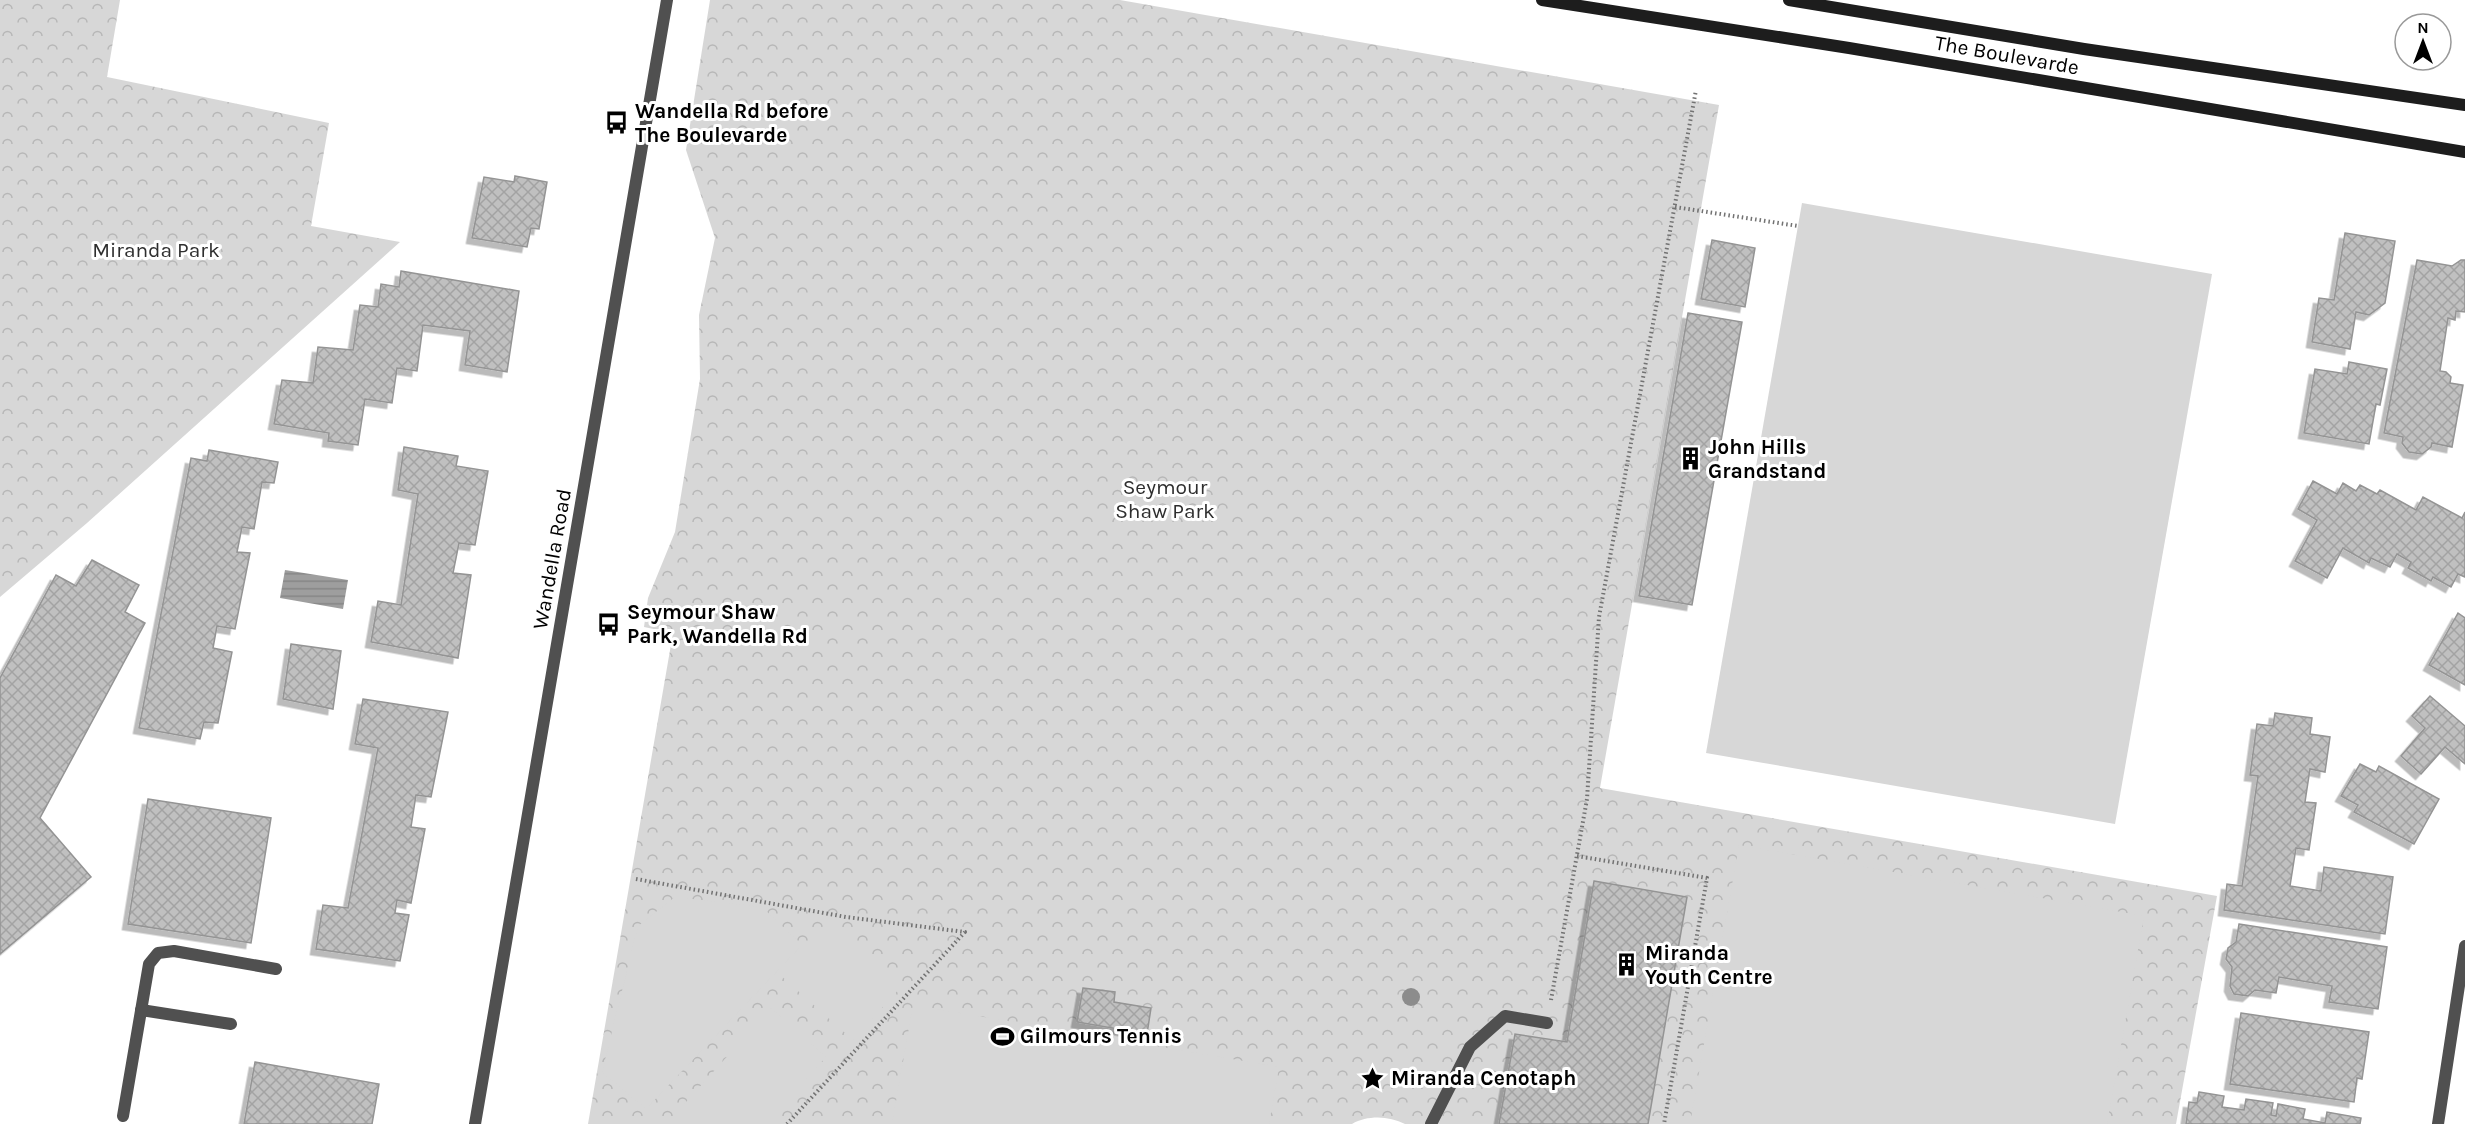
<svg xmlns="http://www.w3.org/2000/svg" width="2465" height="1124" font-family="Karla,sans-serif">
  <defs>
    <pattern id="park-crowns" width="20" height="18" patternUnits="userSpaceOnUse" patternTransform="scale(1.5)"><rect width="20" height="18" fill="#d7d7d7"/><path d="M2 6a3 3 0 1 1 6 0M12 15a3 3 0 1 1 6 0" fill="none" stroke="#b7b7b7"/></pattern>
    <pattern id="water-rules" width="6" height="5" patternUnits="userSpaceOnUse" patternTransform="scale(1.5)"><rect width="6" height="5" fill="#9e9e9e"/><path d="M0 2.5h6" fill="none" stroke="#868686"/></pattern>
    <pattern id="building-cross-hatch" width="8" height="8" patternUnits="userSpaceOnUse" patternTransform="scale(1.5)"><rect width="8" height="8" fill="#c0c0c0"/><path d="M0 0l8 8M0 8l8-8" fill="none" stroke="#a3a3a3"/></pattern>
    <filter id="shadow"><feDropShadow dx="-5.5" dy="5.5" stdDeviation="0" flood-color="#0004"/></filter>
  </defs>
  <rect width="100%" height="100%" fill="#fff"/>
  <!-- park -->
  <g fill="url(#park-crowns)">
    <polygon points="0,0 120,0 107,77 329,123 311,226 400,242 87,523 0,597"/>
    <path d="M 710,0 L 1120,0 L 1719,105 L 1600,788 L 2217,896 L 2176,1124 L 1405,1124 C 1389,1116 1368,1115 1352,1124 L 588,1124 L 673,633 L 644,627 L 648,598 L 675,532 L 700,379 L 699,315 L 715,238 L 686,150 Z"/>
  </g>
  <!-- garden -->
  <g fill="#d7d7d7">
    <polygon points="1802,203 2212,274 2115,824 1706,753"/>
    <polygon points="1739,845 2144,916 2107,1124 1690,1124"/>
    <polygon points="675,897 762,907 802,945 646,1109 602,1072 638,926"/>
    <polygon points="827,922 900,988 853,1040 779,974"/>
    <polygon points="913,1005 1279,1067 1269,1124 892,1124"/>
    <polygon points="771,1008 826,1057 765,1124 666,1124"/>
  </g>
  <!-- water -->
  <polygon fill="url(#water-rules)" points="285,570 348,580 343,609 280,598"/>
  <!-- building -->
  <g fill="url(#building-cross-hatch)" stroke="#949494" stroke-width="1.5" filter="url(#shadow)">
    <polygon points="515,176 547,182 539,229 531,228 527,247 472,238 484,177 514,182"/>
    <polygon points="2345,233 2395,241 2385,303 2369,315 2356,312 2350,349 2312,342 2319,298 2334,300"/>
    <polygon points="1712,240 1755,248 1745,307 1701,299"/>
    <polygon points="2417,260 2452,266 2461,260 2465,260 2465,312 2456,311 2455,320 2448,318 2440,371 2446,372 2451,377 2450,383 2463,385 2452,447 2432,443 2431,447 2422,454 2409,452 2402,443 2403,437 2384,433"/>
    <polygon points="401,271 519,291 507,372 465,365 470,331 423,325 417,371 397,368 392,403 365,399 358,445 328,441 329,433 274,424 282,380 313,383 318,347 353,350 360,305 378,307 381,284 399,287"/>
    <polygon points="1688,313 1742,322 1692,605 1639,596"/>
    <polygon points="2349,362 2387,369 2380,405 2376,404 2369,444 2304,433 2315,369 2347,374"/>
    <polygon points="404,447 458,456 456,466 488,471 475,545 459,543 453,573 471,575 458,658 371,642 378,601 401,605 418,494 398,490"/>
    <polygon points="209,450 278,462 274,483 262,482 254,529 242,527 237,552 250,553 235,629 217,626 213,648 232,652 218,723 204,722 200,739 139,728 191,458 207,461"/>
    <polygon points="2313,481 2337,494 2343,483 2356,491 2360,485 2377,494 2380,490 2416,510 2423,497 2462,518 2465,512 2465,577 2458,574 2451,587 2433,577 2431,581 2408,568 2411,562 2397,554 2390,567 2371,558 2369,563 2343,548 2327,578 2295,561 2317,520 2298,509"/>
    <polygon points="92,560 139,585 125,612 145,623 40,818 91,877 0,954 0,678 56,575 76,586"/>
    <polygon points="2458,613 2465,618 2465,685 2429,665"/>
    <polygon points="291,644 341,651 333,709 283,699"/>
    <polygon points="2430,696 2465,726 2465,764 2445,747 2421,774 2401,756 2425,728 2412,716"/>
    <polygon points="363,699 448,712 431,797 416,795 411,827 425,829 411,903 397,900 395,913 409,915 400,961 316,949 323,905 348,908 378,748 355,744"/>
    <polygon points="2275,713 2312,718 2310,734 2330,737 2325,772 2310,769 2305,802 2316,803 2309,850 2296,848 2290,886 2321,891 2324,867 2393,877 2385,934 2224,910 2227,884 2242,886 2258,776 2250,775 2257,724 2273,726"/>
    <polygon points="2360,764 2376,772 2379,766 2439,799 2414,844 2354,812 2358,805 2341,796"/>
    <polygon points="148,799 271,818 251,943 128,924"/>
    <polygon points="1594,881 1687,897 1648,1124 1499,1124 1515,1034 1567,1042"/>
    <polygon points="2239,924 2387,947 2378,1009 2329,1002 2332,986 2279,977 2276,993 2255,990 2248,996 2234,994 2230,986 2232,967 2226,959 2228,948 2236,942"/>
    <polygon points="1083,988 1115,992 1114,1002 1151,1008 1147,1034 1077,1022"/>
    <polygon points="2241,1013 2369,1032 2362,1079 2357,1078 2354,1102 2230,1084"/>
    <polygon points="255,1062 379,1084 372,1124 244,1124"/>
    <polygon points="2199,1092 2224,1096 2222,1107 2244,1110 2246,1099 2273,1103 2271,1115 2276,1116 2278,1104 2305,1109 2303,1119 2325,1123 2327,1112 2361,1118 2360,1124 2186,1124 2189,1102 2197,1103"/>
  </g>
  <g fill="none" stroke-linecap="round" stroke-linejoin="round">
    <!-- path -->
    <g stroke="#727272" stroke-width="4" stroke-dasharray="1.5 3" stroke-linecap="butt">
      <polyline points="1675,207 1798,226"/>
      <polyline points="1577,856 1707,878 1664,1124"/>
      <polyline points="636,879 846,917 965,932 787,1124"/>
      <polyline points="1551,1000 1587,799 1599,617 1696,90"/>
    </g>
    <!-- service -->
    <g stroke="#505050" stroke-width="12">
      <polyline points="141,1010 231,1024"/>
      <polyline points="123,1116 149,964 158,953 174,951 276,969"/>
      <polyline points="1431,1124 1470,1047 1505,1016 1547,1023"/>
    </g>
    <!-- minor -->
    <polyline stroke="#505050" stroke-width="12" points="2438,1124 2465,946"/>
    <!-- tertiary -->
    <polyline stroke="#505050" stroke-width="12" points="475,1124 667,0"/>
    <!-- secondary -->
    <g stroke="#1d1d1d" stroke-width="12">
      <polyline points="1542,0 1849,48 2465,152"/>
      <polyline points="1789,0 2084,49 2465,105"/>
    </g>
  </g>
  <!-- trees -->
  <circle fill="#8c8c8c" cx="1411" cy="997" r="9"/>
  <!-- icons -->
  <defs>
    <symbol id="bus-bare" viewBox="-9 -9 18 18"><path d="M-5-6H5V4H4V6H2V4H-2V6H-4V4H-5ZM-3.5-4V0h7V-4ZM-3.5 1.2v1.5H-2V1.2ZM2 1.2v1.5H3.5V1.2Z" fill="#000" stroke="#fff" stroke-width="2.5" paint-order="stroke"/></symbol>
    <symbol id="building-bare" viewBox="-9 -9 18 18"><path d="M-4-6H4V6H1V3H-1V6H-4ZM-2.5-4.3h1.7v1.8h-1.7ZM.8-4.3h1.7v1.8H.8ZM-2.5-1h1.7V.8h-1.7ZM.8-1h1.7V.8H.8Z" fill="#000" stroke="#fff" stroke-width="2.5" paint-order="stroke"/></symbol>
    <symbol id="stadium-bare" viewBox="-9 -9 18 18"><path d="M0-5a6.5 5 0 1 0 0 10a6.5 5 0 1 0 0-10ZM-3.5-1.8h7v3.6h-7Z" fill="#000" stroke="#fff" stroke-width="2.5" paint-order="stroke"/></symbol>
    <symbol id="sight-bare" viewBox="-9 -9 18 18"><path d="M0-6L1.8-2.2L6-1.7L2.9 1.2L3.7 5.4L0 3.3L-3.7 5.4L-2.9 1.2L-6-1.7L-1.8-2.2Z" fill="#000" stroke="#fff" stroke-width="2.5" paint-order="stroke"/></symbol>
  </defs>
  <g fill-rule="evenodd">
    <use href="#bus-bare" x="600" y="106" width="33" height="33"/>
    <use href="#building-bare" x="1674" y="442" width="33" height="33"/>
    <use href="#bus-bare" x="592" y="608" width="33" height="33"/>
    <use href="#building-bare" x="1610" y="948" width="33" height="33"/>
    <use href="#stadium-bare" x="986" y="1020" width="33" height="33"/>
    <use href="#sight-bare" x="1356" y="1062" width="33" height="33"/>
  </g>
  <g text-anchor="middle" stroke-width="6" stroke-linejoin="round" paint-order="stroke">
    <!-- street labels -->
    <g font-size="21" fill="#000" stroke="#fff">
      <text transform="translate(2007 55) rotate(10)" y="7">The Boulevarde</text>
      <text transform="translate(552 559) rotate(-80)" y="7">Wandella Road</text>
    </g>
    <!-- poi labels -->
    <g font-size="21" font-weight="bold" fill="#000" stroke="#fff" text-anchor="start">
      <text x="635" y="118">Wandella Rd before<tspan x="635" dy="24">The Boulevarde</tspan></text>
      <text x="1708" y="454">John Hills<tspan x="1708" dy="24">Grandstand</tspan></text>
      <text x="627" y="619">Seymour Shaw<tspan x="627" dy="24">Park, Wandella Rd</tspan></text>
      <text x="1645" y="960">Miranda<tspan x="1645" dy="24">Youth Centre</tspan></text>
      <text x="1020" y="1043">Gilmours Tennis</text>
      <text x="1391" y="1085">Miranda Cenotaph</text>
    </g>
    <!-- park labels -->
    <g font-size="21" fill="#2e2e2e" stroke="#fff">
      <text x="156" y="257">Miranda Park</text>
      <text x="1165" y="494">Seymour<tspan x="1165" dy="24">Shaw Park</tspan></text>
    </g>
  </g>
  <!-- north arrow -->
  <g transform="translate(2423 42)"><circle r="28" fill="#ffffff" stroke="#999999" stroke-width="1.5"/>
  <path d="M0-4.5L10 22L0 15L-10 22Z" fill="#000000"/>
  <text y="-9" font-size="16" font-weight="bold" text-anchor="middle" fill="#000000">N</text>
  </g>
</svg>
